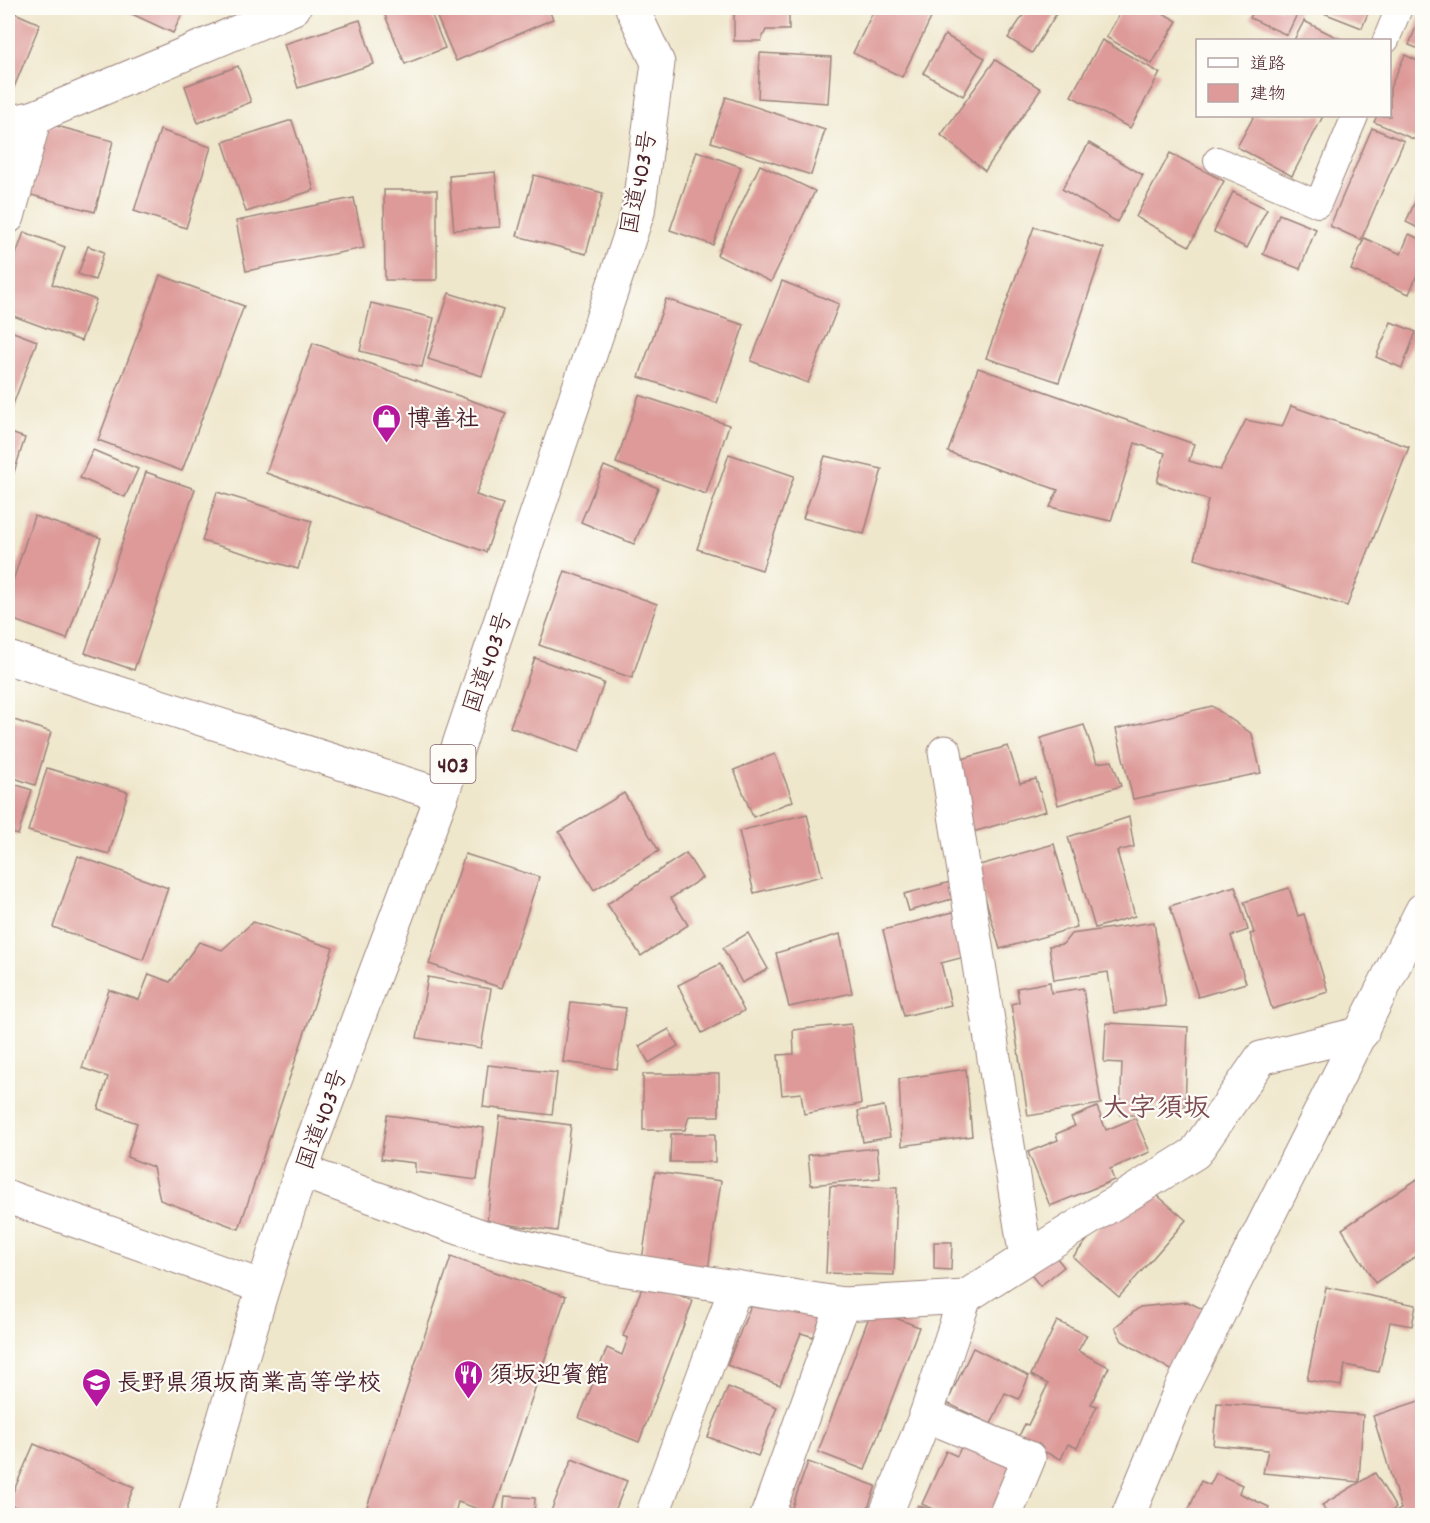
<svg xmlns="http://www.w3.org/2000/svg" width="1430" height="1523" font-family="Dekko,'Klee One',sans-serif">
  <rect width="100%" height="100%" fill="#fdfcf7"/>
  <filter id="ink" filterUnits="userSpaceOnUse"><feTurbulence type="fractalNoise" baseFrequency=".0167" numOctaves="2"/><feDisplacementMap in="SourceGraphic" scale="12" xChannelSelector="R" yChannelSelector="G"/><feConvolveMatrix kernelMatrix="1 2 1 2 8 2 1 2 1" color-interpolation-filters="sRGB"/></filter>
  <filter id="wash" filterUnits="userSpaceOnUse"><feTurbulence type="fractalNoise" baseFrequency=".008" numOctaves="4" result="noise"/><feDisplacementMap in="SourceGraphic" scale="24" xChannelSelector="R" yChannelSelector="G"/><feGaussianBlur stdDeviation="1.35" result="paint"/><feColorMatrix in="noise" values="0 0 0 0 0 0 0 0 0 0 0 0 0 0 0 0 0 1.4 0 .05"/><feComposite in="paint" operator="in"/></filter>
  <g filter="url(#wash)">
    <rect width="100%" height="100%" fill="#efe7cc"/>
    <g id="blocks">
      <!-- building -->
      <g fill="#dd9a98">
        <polygon points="119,8 185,8 173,33"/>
        <polygon points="382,8 429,8 445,48 405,64"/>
        <polygon points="433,8 548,8 553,19 456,61"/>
        <polygon points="734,8 789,8 789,30 766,30 761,41 734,41"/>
        <polygon points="875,8 936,8 902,77 853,53"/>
        <polygon points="1028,8 1053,8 1058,11 1032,53 1008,38"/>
        <polygon points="1123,8 1154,8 1177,21 1152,64 1106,37"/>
        <polygon points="1255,8 1300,8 1287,35 1250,18"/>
        <polygon points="1317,8 1370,8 1362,28 1316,10"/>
        <polygon points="8,10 40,24 8,102"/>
        <polygon points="1422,11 1422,50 1409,45"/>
        <polygon points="360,20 374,64 298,88 284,44"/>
        <polygon points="1304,21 1342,40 1294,40"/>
        <polygon points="945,35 985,58 963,96 923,73"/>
        <polygon points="1102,40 1160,73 1130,128 1071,96"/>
        <polygon points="760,53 831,57 828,103 758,98"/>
        <polygon points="1405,55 1422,63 1422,136 1420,142 1374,122 1377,116 1390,116 1390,88"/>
        <polygon points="995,60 1041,89 985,171 941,135"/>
        <polygon points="238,66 251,102 198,123 185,86"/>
        <polygon points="726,97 825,130 811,175 711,142"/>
        <polygon points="1254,116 1323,116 1292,176 1237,147"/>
        <polygon points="292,120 314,190 246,212 223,142"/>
        <polygon points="49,124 113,141 95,212 31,195"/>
        <polygon points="1372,128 1404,141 1361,240 1330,226"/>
        <polygon points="160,130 211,147 186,228 134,211"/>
        <polygon points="1089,143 1143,175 1117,222 1062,189"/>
        <polygon points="697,151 741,167 713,245 670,230"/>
        <polygon points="1170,153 1224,181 1189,246 1136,217"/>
        <polygon points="760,165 815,191 771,282 717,255"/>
        <polygon points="495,172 500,227 454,230 449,176"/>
        <polygon points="534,175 603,193 586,254 517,236"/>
        <polygon points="1422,186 1422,230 1406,222"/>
        <polygon points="384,190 437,190 437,280 385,280"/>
        <polygon points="1233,192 1267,209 1247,248 1214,232"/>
        <polygon points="354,198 364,248 246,271 236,221"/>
        <polygon points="1279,214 1316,229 1300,269 1263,254"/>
        <polygon points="1034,227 1104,248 1059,382 986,358"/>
        <polygon points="24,232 65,247 52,284 96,300 81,341 8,314 8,277"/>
        <polygon points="1409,234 1422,240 1422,263 1409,294 1351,270 1364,238 1401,254"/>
        <polygon points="88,246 104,252 95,280 78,274"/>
        <polygon points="160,275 244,306 182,471 98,440"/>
        <polygon points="782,281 839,304 808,383 751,361"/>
        <polygon points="449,293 503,310 482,376 428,359"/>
        <polygon points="666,299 744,325 717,403 639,377"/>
        <polygon points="371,303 434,318 422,367 360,351"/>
        <polygon points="1391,322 1416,332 1402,368 1376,357"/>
        <polygon points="8,330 37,341 8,418"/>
        <polygon points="313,343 506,413 476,495 503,504 486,552 266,473"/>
        <polygon points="978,368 1194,444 1189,461 1220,470 1246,420 1282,427 1291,406 1409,447 1347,606 1195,559 1208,500 1157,482 1165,453 1135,443 1111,521 1050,507 1058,490 948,452"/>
        <polygon points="639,395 729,425 706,494 616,463"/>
        <polygon points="8,432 25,438 8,491"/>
        <polygon points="93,450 138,469 125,497 80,478"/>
        <polygon points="729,454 794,476 762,570 697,549"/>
        <polygon points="825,456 882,469 864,534 803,518"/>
        <polygon points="604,466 658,488 634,544 581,522"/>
        <polygon points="146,472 195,489 134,670 85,653"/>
        <polygon points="217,492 312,521 298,569 202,541"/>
        <polygon points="34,516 101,538 67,639 8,618 8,596"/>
        <polygon points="565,571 657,604 632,678 539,645"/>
        <polygon points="535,658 604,683 579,752 510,727"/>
        <polygon points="1212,706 1252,734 1261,773 1133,799 1116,729"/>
        <polygon points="8,718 51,732 35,785 8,776"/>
        <polygon points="1084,725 1097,763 1112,761 1121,786 1058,805 1041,738"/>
        <polygon points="1008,746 1020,783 1036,779 1046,811 969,833 948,763"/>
        <polygon points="775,754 793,801 753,817 734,770"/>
        <polygon points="47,768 128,792 109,854 28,831"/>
        <polygon points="8,782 32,790 18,835 8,832"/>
        <polygon points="624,793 659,851 594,890 559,832"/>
        <polygon points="807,814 822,876 754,893 739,831"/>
        <polygon points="1129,817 1134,847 1117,851 1135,916 1095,928 1068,837"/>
        <polygon points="1054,844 1077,927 1000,949 976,866"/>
        <polygon points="686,853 702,878 671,898 688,925 641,956 607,904"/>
        <polygon points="465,854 539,877 502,988 429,964"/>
        <polygon points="78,856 168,888 143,960 53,927"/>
        <polygon points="951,882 956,898 909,911 904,894"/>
        <polygon points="1235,886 1248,930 1231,936 1246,983 1198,997 1170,906"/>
        <polygon points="1289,888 1298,916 1304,914 1328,992 1272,1009 1250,934 1254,933 1244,902"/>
        <polygon points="961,910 972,955 941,963 951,1005 904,1016 883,930"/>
        <polygon points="253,922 333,948 239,1229 160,1200 153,1167 127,1157 137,1123 98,1109 108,1077 82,1068 109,990 139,1000 149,974 170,982 199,942 222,950"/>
        <polygon points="1154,922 1166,1006 1114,1013 1108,972 1054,980 1049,946 1063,944 1071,934"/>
        <polygon points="748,933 768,969 742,983 723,948"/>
        <polygon points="840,934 852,993 789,1007 776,953"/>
        <polygon points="720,964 744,1011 702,1033 678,985"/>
        <polygon points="428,977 491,989 481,1048 417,1038"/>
        <polygon points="1050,982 1051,993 1083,988 1101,1104 1028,1116 1011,1004 1019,1002 1017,988"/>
        <polygon points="571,1002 626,1008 617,1069 563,1062"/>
        <polygon points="1106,1023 1188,1027 1185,1107 1139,1105 1139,1115 1120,1115 1122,1063 1104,1062"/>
        <polygon points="851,1024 861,1104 804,1114 801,1093 782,1095 778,1055 794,1054 793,1030"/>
        <polygon points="669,1029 678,1046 649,1063 639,1046"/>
        <polygon points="488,1065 557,1073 552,1115 483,1107"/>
        <polygon points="966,1069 972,1136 902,1146 899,1079"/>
        <polygon points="643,1074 719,1074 719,1116 689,1116 685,1130 643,1130"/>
        <polygon points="884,1106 890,1137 863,1142 858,1111"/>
        <polygon points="1097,1107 1106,1130 1135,1118 1150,1152 1110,1169 1114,1180 1050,1206 1028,1152 1058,1140 1056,1134 1075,1126 1071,1118"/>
        <polygon points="387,1115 484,1128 477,1180 415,1172 415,1163 381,1159"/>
        <polygon points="500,1116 571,1125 557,1231 487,1222"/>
        <polygon points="671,1134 715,1134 715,1162 670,1162"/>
        <polygon points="877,1148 880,1178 811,1185 808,1155"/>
        <polygon points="655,1172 721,1181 708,1270 642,1260"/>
        <polygon points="1422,1176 1422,1252 1375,1283 1342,1229"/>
        <polygon points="830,1186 897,1188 894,1275 826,1273"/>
        <polygon points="1151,1190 1186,1220 1119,1297 1073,1257 1121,1200 1133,1211"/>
        <polygon points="934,1242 952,1242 951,1270 934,1269"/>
        <polygon points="1053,1253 1064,1267 1040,1286 1029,1272"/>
        <polygon points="451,1257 566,1296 493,1514 458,1502 454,1516 364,1516"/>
        <polygon points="645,1280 693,1301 639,1442 579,1418 607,1348 622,1355 628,1338 623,1336"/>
        <polygon points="1326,1287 1416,1305 1412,1326 1390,1322 1379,1372 1345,1365 1341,1386 1307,1380"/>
        <polygon points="755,1295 828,1309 817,1338 801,1333 780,1385 727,1365"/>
        <polygon points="1188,1302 1209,1312 1176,1373 1122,1341 1115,1327 1140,1307"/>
        <polygon points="872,1309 919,1327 865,1470 818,1452"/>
        <polygon points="1057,1321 1087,1335 1078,1351 1109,1367 1091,1404 1097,1406 1077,1448 1068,1444 1061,1459 1017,1440 1025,1424 1028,1425 1048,1384 1031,1375"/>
        <polygon points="973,1348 1029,1376 1019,1399 1005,1393 991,1424 947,1403"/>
        <polygon points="728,1387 777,1407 758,1456 708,1437"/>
        <polygon points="1422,1400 1422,1516 1399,1516 1397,1511 1401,1509 1373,1416"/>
        <polygon points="1217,1403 1363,1415 1359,1482 1263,1473 1268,1450 1213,1445"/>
        <polygon points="963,1443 1017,1467 996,1516 946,1516 922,1504 946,1451 957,1456"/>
        <polygon points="34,1444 134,1487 122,1516 15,1516 18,1508 8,1504"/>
        <polygon points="572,1459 627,1481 613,1516 549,1516"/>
        <polygon points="808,1462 876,1486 865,1516 789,1516"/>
        <polygon points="1216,1473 1242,1485 1239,1493 1269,1507 1266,1516 1186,1516 1201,1481 1210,1485"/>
        <polygon points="1375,1473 1396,1508 1385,1516 1328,1516 1322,1505"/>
        <polygon points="505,1496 535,1498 534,1516 503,1516"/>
        <polygon points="918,1505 942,1515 942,1516 914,1516"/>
      </g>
    </g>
  </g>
  <g filter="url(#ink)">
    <use href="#blocks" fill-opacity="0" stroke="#9c837c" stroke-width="1.5"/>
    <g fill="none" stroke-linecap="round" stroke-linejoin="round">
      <defs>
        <g id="lane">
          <polyline points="1386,40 1399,8"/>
          <polyline points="1217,160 1318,204 1355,116"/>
        </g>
        <g id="street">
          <polyline points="8,123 35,117 294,8"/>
          <polyline points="8,217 35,117"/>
          <polyline points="8,658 442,795"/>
          <polyline points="301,1171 481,1236 608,1267 843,1304 965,1297"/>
          <polyline points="8,1197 263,1287"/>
          <polyline points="1026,1258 1195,1153 1261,1058 1362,1033"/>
          <polyline points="926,1415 1029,1458 1005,1516"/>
          <polyline points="652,1516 736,1287"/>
          <polyline points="767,1516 843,1304"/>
          <polyline points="885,1516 926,1415 965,1297 1026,1258 945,752"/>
          <polyline points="1128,1516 1179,1393 1422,910"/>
        </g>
        <polyline id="highway" points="195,1516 263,1287 301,1171 442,795 638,212 658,63 632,8"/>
      </defs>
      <!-- lane casing -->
      <use href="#lane" stroke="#9c837c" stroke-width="28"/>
      <!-- street casing -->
      <use href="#street" stroke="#9c837c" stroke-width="35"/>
      <!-- highway casing -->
      <use href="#highway" stroke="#9c837c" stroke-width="35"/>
      <!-- lane -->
      <use href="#lane" stroke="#fff" stroke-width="26"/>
      <!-- street -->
      <use href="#street" stroke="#fff" stroke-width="33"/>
      <!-- highway -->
      <use href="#highway" stroke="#fff" stroke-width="33"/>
    </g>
  </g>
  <!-- icons -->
  <defs>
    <symbol id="shop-pin" viewBox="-11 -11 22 30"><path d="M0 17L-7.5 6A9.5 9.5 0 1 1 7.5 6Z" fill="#b5179e" stroke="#fdfcf7"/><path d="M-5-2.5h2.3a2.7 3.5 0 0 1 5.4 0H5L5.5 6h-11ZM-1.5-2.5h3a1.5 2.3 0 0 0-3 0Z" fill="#fff"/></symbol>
    <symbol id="restaurant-pin" viewBox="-11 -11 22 30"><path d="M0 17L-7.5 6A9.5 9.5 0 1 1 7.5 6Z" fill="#b5179e" stroke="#fdfcf7"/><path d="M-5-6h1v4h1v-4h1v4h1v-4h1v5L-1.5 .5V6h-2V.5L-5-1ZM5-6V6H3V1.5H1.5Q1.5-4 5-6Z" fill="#fff"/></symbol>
    <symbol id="school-pin" viewBox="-11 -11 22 30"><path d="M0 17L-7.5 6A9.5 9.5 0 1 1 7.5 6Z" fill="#b5179e" stroke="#fdfcf7"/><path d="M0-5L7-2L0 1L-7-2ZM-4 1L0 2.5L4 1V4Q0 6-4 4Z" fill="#fff"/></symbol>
  </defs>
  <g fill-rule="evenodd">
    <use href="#shop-pin" x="370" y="402" width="33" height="45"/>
    <use href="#restaurant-pin" x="452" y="1358" width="33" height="45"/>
    <use href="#school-pin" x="80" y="1366" width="33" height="45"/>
  </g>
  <g text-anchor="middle" stroke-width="4.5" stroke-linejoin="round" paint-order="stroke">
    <!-- shield labels -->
    <rect fill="#fdfcf7" stroke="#806168" stroke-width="1.5" x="430.5" y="745" width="45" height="38" rx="4.5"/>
    <g font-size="22" font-weight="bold" fill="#4a1f2b">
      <text x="453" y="772">403</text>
    </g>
    <!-- street labels -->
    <g font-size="24" fill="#4a1f2b" stroke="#fdfcf7">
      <text transform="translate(638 182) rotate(-79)" y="8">国道403号</text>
      <text transform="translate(487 662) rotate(-71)" y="8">国道403号</text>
      <text transform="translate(321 1119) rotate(-70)" y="8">国道403号</text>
    </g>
    <!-- poi labels -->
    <g font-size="24" font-weight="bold" fill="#4a1f2b" stroke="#fdfcf7" text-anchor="start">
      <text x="407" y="426">博善社</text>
      <text x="489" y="1382">須坂迎賓館</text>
      <text x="117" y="1390">長野県須坂商業高等学校</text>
    </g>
    <!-- quarter labels -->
    <g font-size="27" font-weight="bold" fill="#7d4a51" stroke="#fdfcf7">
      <text x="1156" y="1116">大字須坂</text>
    </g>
  </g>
  <!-- margin -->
  <rect width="1430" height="1523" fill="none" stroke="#fdfcf7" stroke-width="30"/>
  <!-- legend -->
  <rect x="1196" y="39" width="195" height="78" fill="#fdfcf7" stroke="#b5a4a5" stroke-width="1.5"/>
  <rect x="1208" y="58" width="30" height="9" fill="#ffffff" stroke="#b5a4a5" stroke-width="1.5"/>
  <text x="1250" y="69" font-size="18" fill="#4a1f2b">道路</text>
  <rect x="1208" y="84" width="30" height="18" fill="#dd9a98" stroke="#b5a4a5" stroke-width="1.5"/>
  <text x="1250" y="99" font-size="18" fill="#4a1f2b">建物</text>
</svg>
